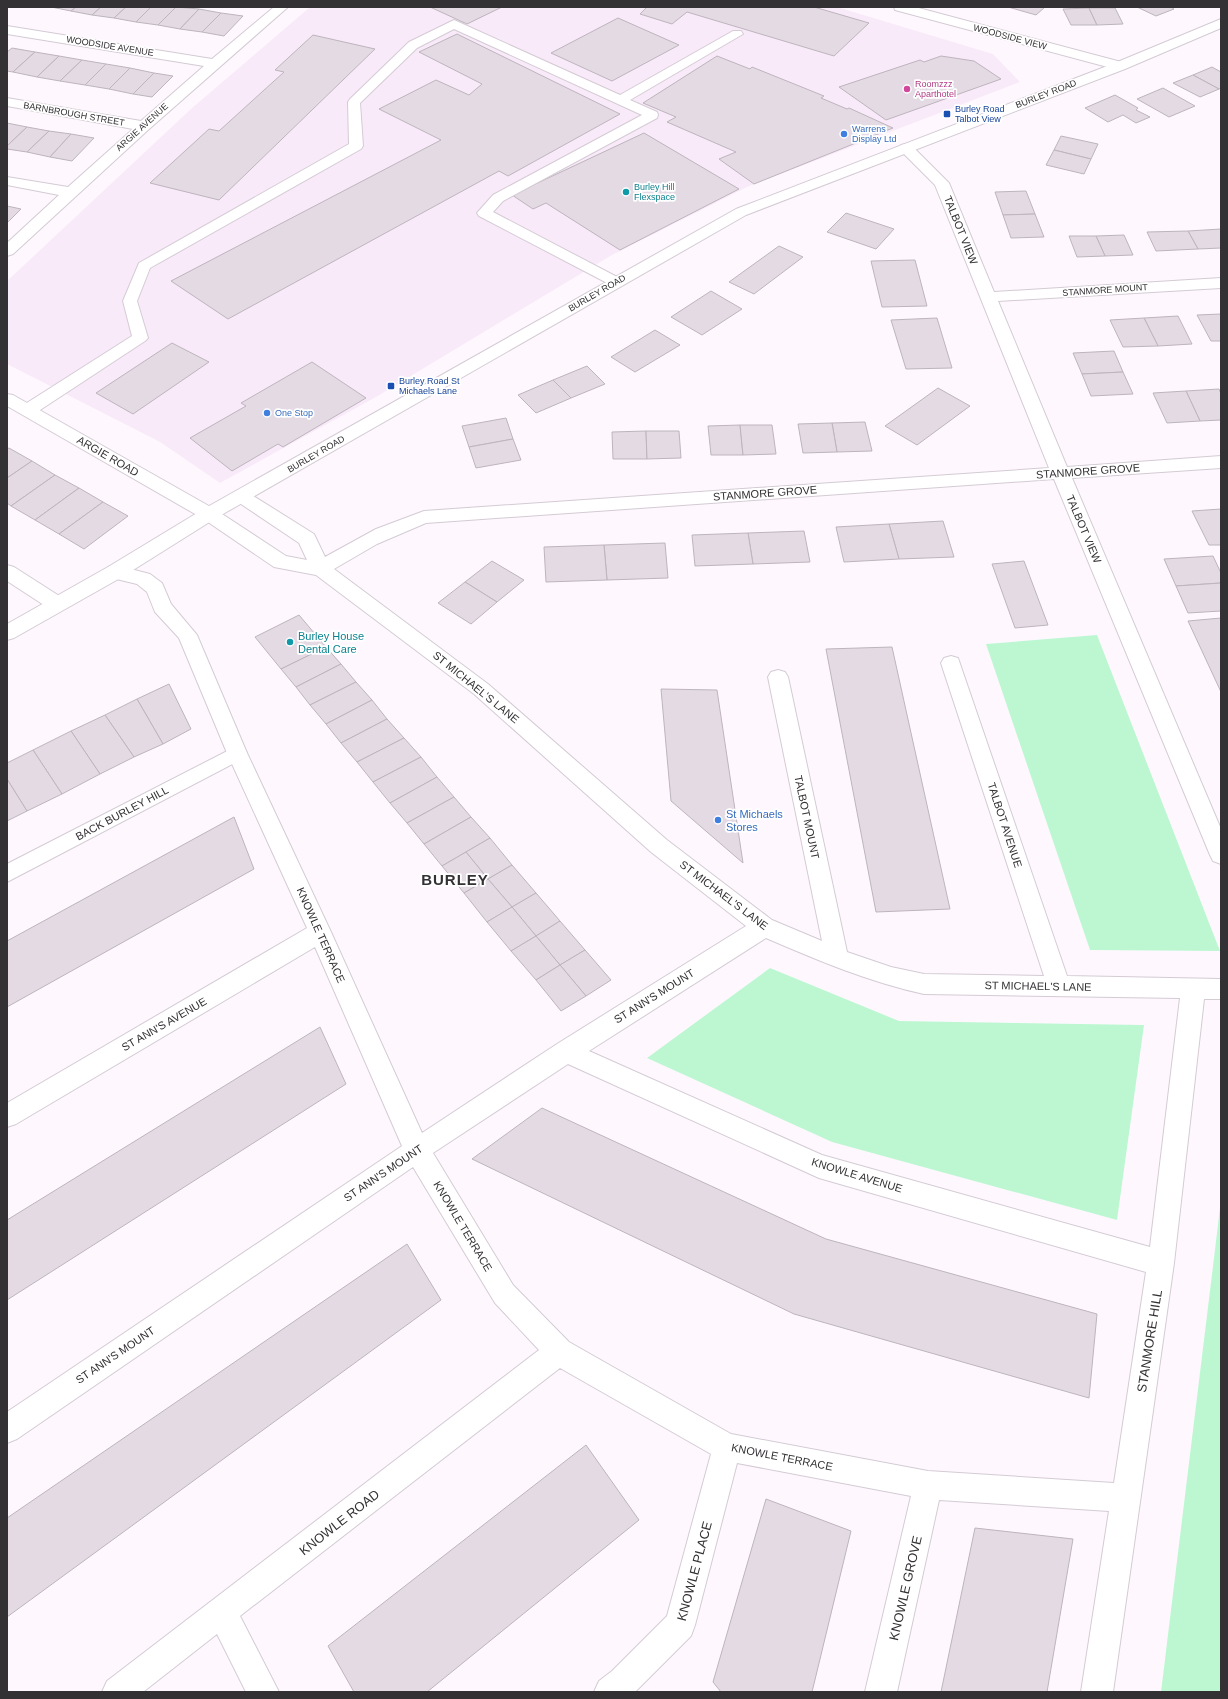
<svg xmlns="http://www.w3.org/2000/svg" width="1228" height="1699" font-family="Arial,sans-serif">
  <rect width="100%" height="100%" fill="#fef8fe"/>
  <!-- built -->
  <polygon fill="#f9eafa" points="310,7 837,7 993,54 1020,82 747,187 612,255 376,397 220,483 160,442 7,364 7,281 192,108"/>
  <!-- green -->
  <g fill="#bdf7d2">
    <polygon points="1097,635 1220,951 1090,950 986,644"/>
    <polygon points="770,968 899,1021 1144,1025 1117,1220 832,1142 647,1058"/>
    <polygon points="1221,1199 1221,1692 1161,1692 1214,1258"/>
  </g>
  <!-- building -->
  <g fill="#e4dae4" stroke="#bdb4bd">
    <polygon points="51,7 76,7 71,11"/>
    <polygon points="76,7 101,7 92,15 71,11"/>
    <polygon points="101,7 126,7 114,18 92,15"/>
    <polygon points="126,7 151,7 136,22 114,18"/>
    <polygon points="151,7 176,7 158,25 136,22"/>
    <polygon points="176,7 199,9 180,29 158,25"/>
    <polygon points="430,7 502,7 467,24"/>
    <polygon points="647,7 814,7 869,23 834,56 687,12 672,24 640,14"/>
    <polygon points="1008,7 1045,7 1036,15"/>
    <polygon points="1137,7 1171,7 1174,9 1156,16"/>
    <polygon points="1089,8 1097,25 1071,25 1063,9"/>
    <polygon points="1089,8 1115,8 1123,24 1097,25"/>
    <polygon points="199,9 221,13 202,32 180,29"/>
    <polygon points="221,13 243,16 224,36 202,32"/>
    <polygon points="618,18 679,45 612,81 551,53"/>
    <polygon points="457,34 620,114 508,176 499,171 228,319 171,281 441,140 379,109 436,80 469,95 482,84 419,52"/>
    <polygon points="313,35 375,49 219,200 150,183 209,129 219,131 284,72 275,70"/>
    <polygon points="12,48 35,52 13,72 7,71 7,52"/>
    <polygon points="35,52 59,56 37,77 13,72"/>
    <polygon points="59,56 82,60 60,81 37,77"/>
    <polygon points="717,56 750,69 752,67 824,96 821,98 847,109 849,108 893,128 754,184 719,159 736,152 667,122 676,117 643,103"/>
    <polygon points="941,56 974,61 1001,79 886,120 839,87 920,60 924,62"/>
    <polygon points="82,60 106,64 85,85 60,81"/>
    <polygon points="106,64 130,68 109,89 85,85"/>
    <polygon points="1212,67 1221,72 1221,88 1219,89 1193,75"/>
    <polygon points="130,68 154,73 133,94 109,89"/>
    <polygon points="154,73 173,76 152,97 133,94"/>
    <polygon points="1193,75 1219,89 1200,97 1173,83"/>
    <polygon points="1163,88 1195,106 1169,117 1137,99"/>
    <polygon points="1115,95 1138,108 1136,110 1150,117 1136,123 1123,115 1108,122 1085,108"/>
    <polygon points="7,123 27,127 7,146"/>
    <polygon points="27,127 49,131 27,152 7,149 7,146"/>
    <polygon points="49,131 71,134 50,157 27,152"/>
    <polygon points="644,133 739,189 620,250 546,203 533,209 512,195"/>
    <polygon points="71,134 94,138 72,161 50,157"/>
    <polygon points="1061,136 1098,144 1091,159 1054,150"/>
    <polygon points="1054,150 1091,159 1084,174 1046,165"/>
    <polygon points="1026,191 1035,214 1003,215 995,192"/>
    <polygon points="7,206 21,209 7,223"/>
    <polygon points="846,213 894,229 876,249 827,232"/>
    <polygon points="1035,214 1044,237 1011,238 1003,215"/>
    <polygon points="1221,229 1221,248 1198,249 1188,231"/>
    <polygon points="1188,231 1198,249 1156,251 1147,232"/>
    <polygon points="1124,235 1133,255 1105,256 1096,236"/>
    <polygon points="1069,236 1096,236 1105,256 1077,257"/>
    <polygon points="779,246 803,257 754,294 729,282"/>
    <polygon points="915,260 927,306 882,307 871,261"/>
    <polygon points="711,291 742,309 702,335 671,317"/>
    <polygon points="1221,314 1221,341 1211,341 1197,315"/>
    <polygon points="1178,316 1192,344 1158,346 1144,318"/>
    <polygon points="937,318 952,368 906,369 891,320"/>
    <polygon points="1144,318 1158,346 1123,347 1110,320"/>
    <polygon points="655,330 680,345 635,372 611,357"/>
    <polygon points="172,343 209,362 133,414 96,393"/>
    <polygon points="1114,351 1123,372 1082,374 1073,353"/>
    <polygon points="312,362 366,398 283,447 278,444 232,471 190,438 246,406 241,403"/>
    <polygon points="587,366 605,384 571,398 553,380"/>
    <polygon points="1123,372 1133,394 1091,396 1082,374"/>
    <polygon points="553,380 571,398 536,413 518,395"/>
    <polygon points="938,388 970,406 917,445 885,426"/>
    <polygon points="1219,389 1221,394 1221,420 1200,421 1186,391"/>
    <polygon points="1186,391 1200,421 1167,423 1153,393"/>
    <polygon points="506,418 513,439 469,447 462,426"/>
    <polygon points="865,422 872,451 837,452 832,423"/>
    <polygon points="832,423 837,452 803,453 798,424"/>
    <polygon points="740,425 743,455 711,455 708,426"/>
    <polygon points="740,425 772,425 776,454 743,455"/>
    <polygon points="646,431 647,459 613,459 612,432"/>
    <polygon points="646,431 679,431 681,458 647,459"/>
    <polygon points="513,439 521,460 476,468 469,447"/>
    <polygon points="9,448 32,461 7,478 7,449"/>
    <polygon points="32,461 55,475 11,506 7,503 7,478"/>
    <polygon points="55,475 79,488 35,520 11,506"/>
    <polygon points="79,488 103,502 59,534 35,520"/>
    <polygon points="103,502 128,516 84,549 59,534"/>
    <polygon points="1221,509 1221,545 1209,545 1192,511"/>
    <polygon points="943,521 954,557 899,559 889,524"/>
    <polygon points="889,524 899,559 844,562 836,527"/>
    <polygon points="804,531 810,562 753,564 748,533"/>
    <polygon points="748,533 753,564 695,566 692,535"/>
    <polygon points="665,543 668,578 607,580 604,545"/>
    <polygon points="604,545 607,580 546,582 544,547"/>
    <polygon points="1213,556 1221,573 1221,583 1176,586 1164,559"/>
    <polygon points="492,561 524,580 497,602 465,582"/>
    <polygon points="1024,561 1048,625 1015,628 992,564"/>
    <polygon points="465,582 497,602 471,624 438,603"/>
    <polygon points="1221,583 1221,611 1188,613 1176,586"/>
    <polygon points="299,615 326,647 281,669 255,637"/>
    <polygon points="1221,618 1221,692 1188,621"/>
    <polygon points="326,647 341,664 296,687 281,669"/>
    <polygon points="892,647 950,909 876,912 826,649"/>
    <polygon points="341,664 356,682 310,705 296,687"/>
    <polygon points="356,682 372,700 326,724 310,705"/>
    <polygon points="169,684 191,729 163,744 137,699"/>
    <polygon points="661,689 717,690 743,863 671,801"/>
    <polygon points="137,699 163,744 134,757 105,715"/>
    <polygon points="372,700 387,719 341,743 326,724"/>
    <polygon points="105,715 134,757 100,774 71,731"/>
    <polygon points="387,719 404,738 357,762 341,743"/>
    <polygon points="71,731 100,774 62,794 33,750"/>
    <polygon points="404,738 421,757 373,782 357,762"/>
    <polygon points="33,750 62,794 27,811 7,779 7,763"/>
    <polygon points="421,757 437,777 390,803 373,782"/>
    <polygon points="437,777 454,797 407,823 390,803"/>
    <polygon points="7,779 27,811 7,821"/>
    <polygon points="454,797 471,817 424,844 407,823"/>
    <polygon points="234,817 254,869 7,1007 7,941"/>
    <polygon points="471,817 490,838 442,866 424,844"/>
    <polygon points="490,838 512,865 488,879 466,852"/>
    <polygon points="466,852 488,879 464,893 442,866"/>
    <polygon points="512,865 536,893 512,907 488,879"/>
    <polygon points="488,879 512,907 487,922 464,893"/>
    <polygon points="536,893 560,921 536,936 512,907"/>
    <polygon points="512,907 536,936 511,951 487,922"/>
    <polygon points="560,921 585,950 560,965 536,936"/>
    <polygon points="536,936 560,965 536,980 511,951"/>
    <polygon points="585,950 611,980 586,996 560,965"/>
    <polygon points="560,965 586,996 561,1011 536,980"/>
    <polygon points="320,1027 346,1084 7,1300 7,1220"/>
    <polygon points="542,1108 826,1239 1097,1314 1089,1398 794,1314 472,1159"/>
    <polygon points="407,1244 441,1300 7,1617 7,1518"/>
    <polygon points="586,1445 639,1520 427,1692 354,1692 328,1646"/>
    <polygon points="766,1499 851,1531 812,1692 721,1692 713,1682"/>
    <polygon points="975,1528 1073,1539 1047,1692 941,1692"/>
  </g>
  <g fill="none" stroke-linecap="round" stroke-linejoin="round">
    <defs>
      <g id="service">
        <polygon points="454,20 620,95 733,31 741,31 743,34 630,100 657,112 658,115 657,118 503,201 493,212 621,279 623,282 621,285 611,285 479,216 477,213 493,195 642,115 454,29 417,48 360,103 363,146 361,149 150,268 137,301 148,338 145,341 34,414 28,415 22,414 20,410 22,406 132,336 123,301 139,263 349,144 348,102 350,99 409,42"/>
        <polygon points="237,746 244,748 247,753 244,758 7,882 7,864"/>
      </g>
      <g id="minor">
        <polygon points="274,7 288,7 148,130 13,254 7,256 7,243 59,195 7,185 7,177 68,187 133,129 7,106 7,98 141,121 204,66 7,34 7,26 212,59"/>
        <polygon points="894,7 915,7 1125,63 1127,66 1125,69 1115,69 895,10"/>
        <path d="M 906,144 L 911,145 L 949,183 L 994,292 L 1221,278 L 1221,288 L 998,301 L 1067,467 L 1221,456 L 1221,468 L 1072,478 L 1221,829 L 1221,864 L 1213,861 L 1210,855 L 1054,479 L 426,523 L 377,544 L 334,569 L 488,684 L 667,840 L 772,920 L 822,941 L 768,677 L 771,672 L 778,670 L 785,672 L 788,677 L 847,952 L 891,967 L 924,974 L 1044,976 L 941,663 L 944,658 L 951,656 L 958,658 L 1067,976 L 1221,979 L 1221,999 L 1204,999 L 1174,1263 L 1113,1692 L 1081,1692 L 1109,1511 L 939,1500 L 897,1692 L 865,1692 L 911,1496 L 737,1463 L 695,1625 L 691,1636 L 635,1692 L 594,1692 L 599,1681 L 612,1671 L 667,1616 L 711,1454 L 560,1368 L 240,1616 L 279,1692 L 246,1692 L 217,1634 L 143,1692 L 102,1692 L 107,1681 L 539,1350 L 495,1303 L 413,1167 L 17,1439 L 7,1443 L 7,1412 L 402,1146 L 315,947 L 16,1124 L 7,1127 L 7,1103 L 307,928 L 227,753 L 179,638 L 155,612 L 147,592 L 137,584 L 108,577 L 105,572 L 108,567 L 115,565 L 150,574 L 162,583 L 171,604 L 197,635 L 247,753 L 331,932 L 422,1133 L 557,1044 L 746,926 L 651,852 L 474,694 L 316,575 L 274,567 L 202,518 L 7,406 L 7,394 L 13,395 L 216,510 L 286,556 L 307,560 L 299,543 L 235,500 L 232,496 L 235,492 L 241,490 L 247,492 L 314,534 L 325,557 L 376,529 L 424,511 L 1049,468 L 935,185 L 901,151 L 899,148 L 901,145 ZM 766,938 C 817,960 869,982 924,994 L 1180,998 L 1150,1247 L 822,1155 L 589,1051 ZM 568,1064 L 819,1178 L 1146,1272 L 1114,1483 L 928,1471 L 731,1434 L 569,1342 L 513,1285 L 433,1153 Z"/>
        <polygon points="7,565 14,567 64,599 67,604 64,609 57,611 50,609 7,581"/>
      </g>
      <polygon id="tertiary" points="1221,19 1221,28 1125,69 746,215 216,518 122,577 14,638 7,640 7,624 108,567 202,510 736,209 1115,63"/>
    </defs>
    <!-- service casing -->
    <use href="#service" stroke="#d4cbd4" stroke-width="2"/>
    <!-- minor casing -->
    <use href="#minor" stroke="#d4cbd4" stroke-width="2"/>
    <!-- tertiary casing -->
    <use href="#tertiary" stroke="#d4cbd4" stroke-width="2"/>
    <!-- service -->
    <use href="#service" fill="#fff" fill-rule="evenodd"/>
    <!-- minor -->
    <use href="#minor" fill="#fff" fill-rule="evenodd"/>
    <!-- tertiary -->
    <use href="#tertiary" fill="#fff" fill-rule="evenodd"/>
  </g>
  <!-- markers -->
  <circle fill="#d1479c" stroke="#fff" stroke-width="1.5" cx="907" cy="89" r="4"/>
  <g fill="#1a4fb4" stroke="#fff" stroke-width="1.5">
    <rect x="943" y="110" width="8" height="8" rx="2"/>
    <rect x="387" y="382" width="8" height="8" rx="2"/>
  </g>
  <g fill="#3f7fe0" stroke="#fff" stroke-width="1.5">
    <circle cx="844" cy="134" r="4"/>
    <circle cx="267" cy="413" r="4"/>
    <circle cx="718" cy="820" r="4"/>
  </g>
  <g fill="#0f9aa8" stroke="#fff" stroke-width="1.5">
    <circle cx="626" cy="192" r="4"/>
    <circle cx="290" cy="642" r="4"/>
  </g>
  <g text-anchor="middle" stroke-width="3.5" stroke-linejoin="round" paint-order="stroke">
    <!-- far-street labels -->
    <g font-size="9" fill="#343134" stroke="#fff">
      <text transform="translate(1010 37) rotate(15)" y="3">WOODSIDE VIEW</text>
      <text transform="translate(110 46) rotate(9)" y="3">WOODSIDE AVENUE</text>
      <text transform="translate(1046 94) rotate(-21)" y="3">BURLEY ROAD</text>
      <text transform="translate(74 114) rotate(10)" y="3">BARNBROUGH STREET</text>
      <text transform="translate(142 127) rotate(-42)" y="3">ARGIE AVENUE</text>
      <text transform="translate(1105 290) rotate(-4)" y="3">STANMORE MOUNT</text>
      <text transform="translate(597 293) rotate(-30)" y="3">BURLEY ROAD</text>
      <text transform="translate(316 454) rotate(-30)" y="3">BURLEY ROAD</text>
    </g>
    <!-- far-hotel labels -->
    <g font-size="9" fill="#b23c85" stroke="#fff" text-anchor="start">
      <text x="915" y="87">Roomzzz<tspan x="915" dy="10">Aparthotel</tspan></text>
    </g>
    <!-- far-transit labels -->
    <g font-size="9" fill="#164399" stroke="#fff" text-anchor="start">
      <text x="955" y="112">Burley Road<tspan x="955" dy="10">Talbot View</tspan></text>
      <text x="399" y="384">Burley Road St<tspan x="399" dy="10">Michaels Lane</tspan></text>
    </g>
    <!-- far-shop labels -->
    <g font-size="9" fill="#366cbe" stroke="#fff" text-anchor="start">
      <text x="852" y="132">Warrens<tspan x="852" dy="10">Display Ltd</tspan></text>
      <text x="275" y="416">One Stop</text>
    </g>
    <!-- far-culture labels -->
    <g font-size="9" fill="#0d838f" stroke="#fff" text-anchor="start">
      <text x="634" y="190">Burley Hill<tspan x="634" dy="10">Flexspace</tspan></text>
    </g>
    <!-- street labels -->
    <g font-size="11" fill="#343134" stroke="#fff">
      <text transform="translate(961 230) rotate(68)" y="4">TALBOT VIEW</text>
      <text transform="translate(108 456) rotate(30)" y="4">ARGIE ROAD</text>
      <text transform="translate(1088 471) rotate(-4)" y="4">STANMORE GROVE</text>
      <text transform="translate(765 493) rotate(-4)" y="4">STANMORE GROVE</text>
      <text transform="translate(1084 529) rotate(67)" y="4">TALBOT VIEW</text>
      <text transform="translate(476 687) rotate(39)" y="4">ST MICHAEL'S LANE</text>
      <text transform="translate(122 813) rotate(-28)" y="4">BACK BURLEY HILL</text>
      <text transform="translate(807 817) rotate(78)" y="4">TALBOT MOUNT</text>
      <text transform="translate(1005 825) rotate(72)" y="4">TALBOT AVENUE</text>
      <text transform="translate(724 895) rotate(37)" y="4">ST MICHAEL'S LANE</text>
      <text transform="translate(321 935) rotate(66)" y="4">KNOWLE TERRACE</text>
      <text transform="translate(1038 986) rotate(1)" y="4">ST MICHAEL'S LANE</text>
      <text transform="translate(654 996) rotate(-32)" y="4">ST ANN'S MOUNT</text>
      <text transform="translate(164 1024) rotate(-30)" y="4">ST ANN'S AVENUE</text>
      <text transform="translate(383 1173) rotate(-34)" y="4">ST ANN'S MOUNT</text>
      <text transform="translate(857 1175) rotate(17)" y="4">KNOWLE AVENUE</text>
      <text transform="translate(463 1226) rotate(59)" y="4">KNOWLE TERRACE</text>
      <text transform="translate(115 1355) rotate(-34)" y="4">ST ANN'S MOUNT</text>
      <text transform="translate(782 1457) rotate(11)" y="4">KNOWLE TERRACE</text>
    </g>
    <!-- culture labels -->
    <g font-size="11" fill="#0d838f" stroke="#fff" text-anchor="start">
      <text x="298" y="640">Burley House<tspan x="298" dy="13">Dental Care</tspan></text>
    </g>
    <!-- shop labels -->
    <g font-size="11" fill="#366cbe" stroke="#fff" text-anchor="start">
      <text x="726" y="818">St Michaels<tspan x="726" dy="13">Stores</tspan></text>
    </g>
    <!-- near-street labels -->
    <g font-size="13" fill="#343134" stroke="#fff">
      <text transform="translate(1149 1341) rotate(-81)" y="5">STANMORE HILL</text>
      <text transform="translate(339 1522) rotate(-38)" y="5">KNOWLE ROAD</text>
      <text transform="translate(694 1571) rotate(-75)" y="5">KNOWLE PLACE</text>
      <text transform="translate(905 1588) rotate(-77)" y="5">KNOWLE GROVE</text>
    </g>
    <!-- district labels -->
    <g font-size="15" font-weight="bold" letter-spacing="1" fill="#343134" stroke="#fff">
      <text x="455" y="885">BURLEY</text>
    </g>
  </g>
  <!-- border -->
  <rect width="1228" height="1699" fill="none" stroke="#343134" stroke-width="16"/>
</svg>
